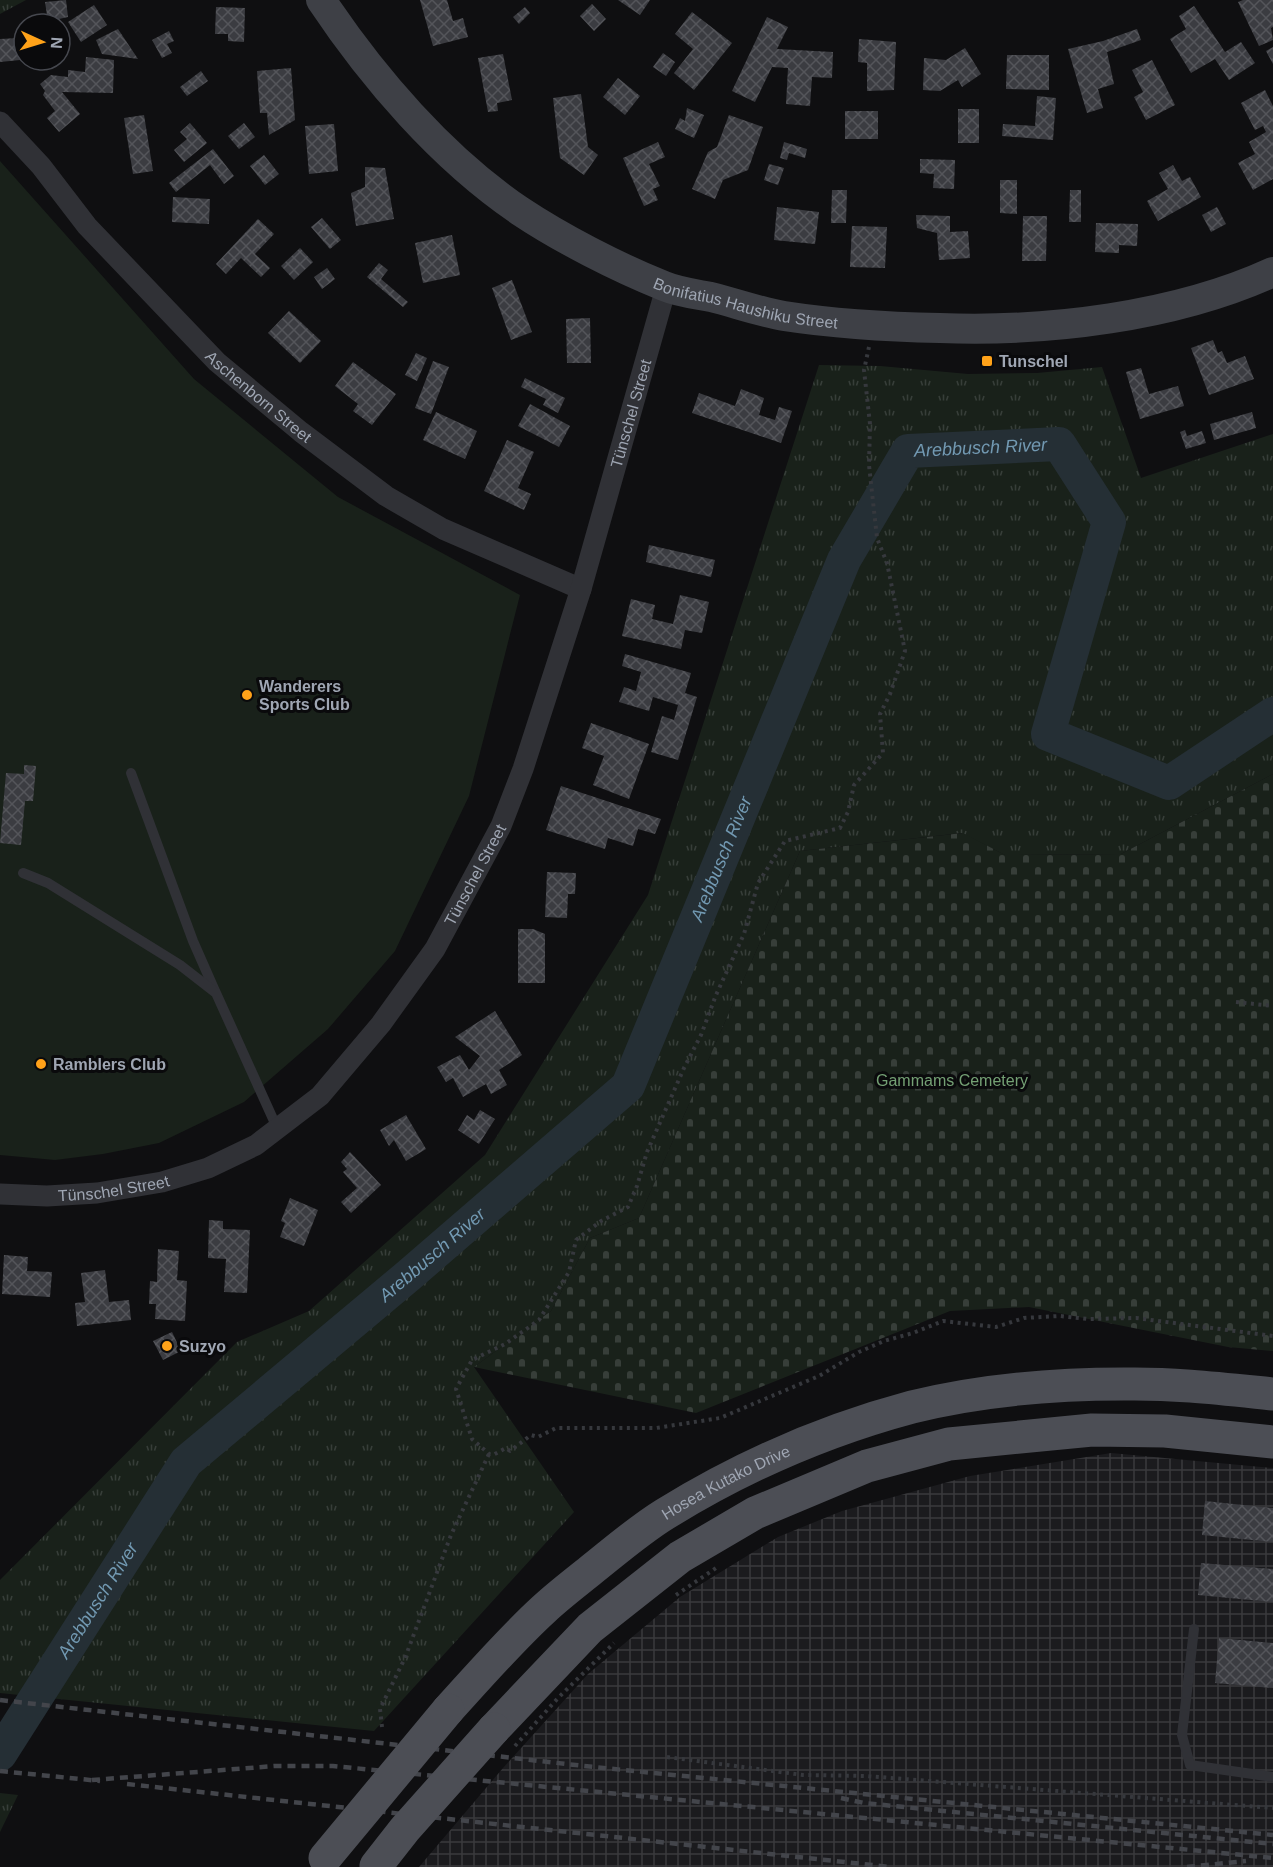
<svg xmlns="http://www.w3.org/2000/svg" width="1273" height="1867" font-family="Helvetica,sans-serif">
  <defs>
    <pattern id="industrial-grid" width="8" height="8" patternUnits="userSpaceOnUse" patternTransform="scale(1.5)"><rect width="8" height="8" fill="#1b1b1e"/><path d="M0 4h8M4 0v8" fill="none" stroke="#39393c"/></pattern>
    <pattern id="grass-tufts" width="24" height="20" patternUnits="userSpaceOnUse" patternTransform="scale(1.5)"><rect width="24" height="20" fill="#19211a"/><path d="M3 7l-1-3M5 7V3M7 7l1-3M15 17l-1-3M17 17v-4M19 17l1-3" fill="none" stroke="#373e39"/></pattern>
    <pattern id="cemetery-stones" width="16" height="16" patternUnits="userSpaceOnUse" patternTransform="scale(1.5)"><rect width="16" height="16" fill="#19211a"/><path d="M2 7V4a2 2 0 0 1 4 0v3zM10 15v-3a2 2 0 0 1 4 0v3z" fill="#373e39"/></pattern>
    <pattern id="building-cross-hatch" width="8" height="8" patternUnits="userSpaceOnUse" patternTransform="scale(1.5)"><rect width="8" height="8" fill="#3b3c41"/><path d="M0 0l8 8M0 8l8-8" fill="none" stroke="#54555a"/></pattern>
  </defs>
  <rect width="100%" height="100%" fill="#0f0f11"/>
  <!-- industrial -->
  <polygon fill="url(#industrial-grid)" points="1111,1453 1273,1468 1273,1867 419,1867 503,1768 588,1674 680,1597 778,1537 842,1511 970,1476"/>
  <!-- grass -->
  <g fill="url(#grass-tufts)">
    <polygon points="0,0 26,0 0,14"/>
    <polygon points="819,365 880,366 968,374 1037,373 1102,367 1141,478 1273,434 1273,774 1121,854 1005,855 962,833 800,851 639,1218 590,1238 551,1311 474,1367 574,1512 374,1731 0,1693 0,1580 237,1342 309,1311 485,1155 648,895"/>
    <polygon points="0,1793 18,1795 0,1832"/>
  </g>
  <!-- cemetery -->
  <polygon fill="url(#cemetery-stones)" points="1273,774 1273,1351 1228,1347 1029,1307 950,1311 696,1413 474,1367 551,1311 590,1238 639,1218 800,851 963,833 1005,855 1121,854"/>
  <!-- pitch -->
  <polygon fill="#19211a" points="0,161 194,379 338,497 520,595 469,796 395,951 328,1029 244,1102 159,1143 103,1154 55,1160 0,1155"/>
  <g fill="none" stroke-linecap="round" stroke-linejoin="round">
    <!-- river -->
    <path stroke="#252f35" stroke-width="34" id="s1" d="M 0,1754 L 186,1462 L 408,1276 L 628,1086 L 844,560 L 908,451 L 1059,444 L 1109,522 L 1048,734 L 1169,783 L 1273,714"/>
  </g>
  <!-- building -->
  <g fill="url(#building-cross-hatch)">
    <polygon points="66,0 68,17 59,19 59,24 28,24 27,18 47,15 45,2"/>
    <polygon points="420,0 447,0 453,21 463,18 468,37 433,46"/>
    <polygon points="618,0 650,0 640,15"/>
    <polygon points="1243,0 1273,0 1273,27 1271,28 1273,40 1259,46 1238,2"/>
    <polygon points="592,4 606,19 594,31 580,16"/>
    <polygon points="94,5 107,25 81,42 68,22"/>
    <polygon points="1194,6 1225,52 1241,42 1255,63 1229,80 1215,59 1191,73 1170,39 1186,29 1179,16"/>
    <polygon points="216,7 245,8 244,42 228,41 228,34 215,34"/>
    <polygon points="525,7 530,13 519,24 513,17"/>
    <polygon points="692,12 732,43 694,90 674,73 693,49 675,34"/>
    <polygon points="767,17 788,27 777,49 833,52 832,78 812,77 810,106 786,104 788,68 772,67 755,102 732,91"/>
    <polygon points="118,29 138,59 102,54 96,40"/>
    <polygon points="1137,29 1141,40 1107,52 1114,84 1098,89 1103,108 1087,113 1068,49 1103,41"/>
    <polygon points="169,31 174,41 167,44 172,53 162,58 152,40"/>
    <polygon points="18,38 20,60 0,62 0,39"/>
    <polygon points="859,39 896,42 894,90 867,91 867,63 858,62"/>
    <polygon points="1273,47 1273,64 1266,51"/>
    <polygon points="965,48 981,74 962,87 958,80 940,91 923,90 924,58 946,60"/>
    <polygon points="663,53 675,62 666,76 653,67"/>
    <polygon points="503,54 512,100 497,103 498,111 488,112 478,58"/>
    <polygon points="1007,55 1049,55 1049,90 1006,89"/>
    <polygon points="86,57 114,60 113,93 62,92 80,114 59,132 47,118 55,111 43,95 45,91 40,84 51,75 68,77 68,70 85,72"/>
    <polygon points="1152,60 1175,105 1146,120 1134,97 1143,92 1132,70"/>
    <polygon points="291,68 295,120 269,135 267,113 260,113 257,71"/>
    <polygon points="201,71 208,81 187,96 180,87"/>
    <polygon points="618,78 640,96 625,115 603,97"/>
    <polygon points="1265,90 1273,106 1273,179 1253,190 1238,163 1255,154 1249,142 1266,132 1263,126 1255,130 1241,103"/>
    <polygon points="581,94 588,147 598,155 584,175 560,158 553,98"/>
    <polygon points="1037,96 1056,98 1053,140 1002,136 1003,124 1035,126"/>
    <polygon points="687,108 704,115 694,138 675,129 680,118 685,121"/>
    <rect x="958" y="109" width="21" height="34"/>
    <rect x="845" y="111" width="33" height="28"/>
    <polygon points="144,115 153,171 133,174 124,118"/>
    <polygon points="729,115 763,127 748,170 723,180 715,199 692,189 708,152 717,147"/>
    <polygon points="190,123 207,143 184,162 174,150 187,139 180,132"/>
    <polygon points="244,123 255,137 239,149 228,136"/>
    <polygon points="334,124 338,171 309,174 305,126"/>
    <polygon points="658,142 665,157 649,164 660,186 653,189 658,200 644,206 623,158"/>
    <polygon points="784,142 807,149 805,158 789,153 787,160 780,158"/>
    <polygon points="213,149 234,176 224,184 210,165 176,192 169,183"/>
    <polygon points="264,155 279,174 265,185 250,166"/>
    <polygon points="920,159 955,160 954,189 933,188 934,174 920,173"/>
    <polygon points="769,164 784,168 778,185 764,180"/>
    <polygon points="1173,165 1182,181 1190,177 1201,197 1158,221 1147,201 1168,189 1159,173"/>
    <polygon points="365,167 385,168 394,219 356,226 351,193 365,187"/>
    <polygon points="1000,180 1017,180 1017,214 1000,213"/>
    <polygon points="832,190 847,190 846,223 831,223"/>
    <polygon points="1070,190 1081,190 1081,222 1069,222"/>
    <polygon points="173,197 210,199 209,224 172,222"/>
    <polygon points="777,207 819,212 815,244 774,240"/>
    <polygon points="1217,207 1226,224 1211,232 1202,215"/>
    <polygon points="916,215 950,216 950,232 968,231 970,258 939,260 937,233 917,228"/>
    <polygon points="1023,216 1047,216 1046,261 1022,261"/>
    <polygon points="322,218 341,240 330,249 311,227"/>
    <polygon points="258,219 274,234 255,254 270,268 261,277 241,258 226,274 216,264"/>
    <polygon points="1096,223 1138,224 1137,246 1119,245 1119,253 1095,252"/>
    <polygon points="852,226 887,227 885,268 850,267"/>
    <polygon points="452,235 460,275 423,283 415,243"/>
    <polygon points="300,248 313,262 294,280 281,266"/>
    <polygon points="379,263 388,270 381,279 408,302 403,307 367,277"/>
    <polygon points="327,268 335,279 322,289 314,277"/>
    <polygon points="512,280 532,332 511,340 492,288"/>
    <polygon points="289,311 321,341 300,363 268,333"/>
    <polygon points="590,318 591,363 567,363 566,319"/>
    <polygon points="1213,340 1218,353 1222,351 1227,363 1245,356 1254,379 1209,395 1191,348"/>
    <polygon points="416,353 427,358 417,381 405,375"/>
    <polygon points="433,361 449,367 431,414 415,408"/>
    <polygon points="353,362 396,394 372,425 353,411 358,404 335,386"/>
    <polygon points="1141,368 1149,394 1178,386 1184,406 1140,419 1126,372"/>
    <polygon points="525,378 565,398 558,413 543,405 546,399 521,387"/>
    <polygon points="741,389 764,398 759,415 775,420 779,407 792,411 781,443 692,413 699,393 735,406"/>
    <polygon points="530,404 570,426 559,447 518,426"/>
    <polygon points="436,412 477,431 465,459 423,440"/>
    <polygon points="1252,412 1256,428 1214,440 1210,424"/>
    <polygon points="1185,430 1187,436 1202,431 1206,443 1186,449 1180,432"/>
    <polygon points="507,440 534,452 518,488 531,494 524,510 484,491"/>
    <polygon points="649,545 715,560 711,577 646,562"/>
    <polygon points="680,595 709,602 702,633 685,630 681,649 622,636 631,599 655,605 652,619 673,624"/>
    <polygon points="625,654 691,673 685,693 697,697 678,760 651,752 662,716 674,720 678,705 653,697 649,711 619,702 624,687 636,691 641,672 622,666"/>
    <polygon points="591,723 649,744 629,799 593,785 604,756 582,748"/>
    <polygon points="24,765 36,766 33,801 25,801 21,845 0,843 6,773 24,774"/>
    <polygon points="561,786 661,819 655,834 638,829 633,846 608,838 605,849 546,830"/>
    <polygon points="547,872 576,873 575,894 568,894 567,918 545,917"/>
    <polygon points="518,929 533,929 545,934 545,983 518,983"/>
    <polygon points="495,1011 522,1055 499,1070 507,1085 491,1094 486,1084 463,1097 453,1078 446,1082 437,1067 460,1055 469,1070 480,1056 455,1037"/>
    <polygon points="480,1110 495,1119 479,1144 458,1130 467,1115 474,1120"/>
    <polygon points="406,1115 426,1149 406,1161 394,1140 389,1146 380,1130"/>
    <polygon points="350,1152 381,1185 351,1213 341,1202 357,1188 343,1172 347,1169 341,1162"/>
    <polygon points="290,1198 318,1210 304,1246 280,1237 285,1223 281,1221"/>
    <polygon points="209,1220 223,1221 223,1229 250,1230 247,1293 224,1292 226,1259 208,1258"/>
    <polygon points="158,1249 179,1251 177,1280 187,1281 185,1321 155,1319 156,1304 149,1304 150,1281 157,1282"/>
    <polygon points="4,1255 28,1257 27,1271 52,1272 50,1297 2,1294"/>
    <polygon points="105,1270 109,1302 129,1300 131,1320 77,1326 75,1303 85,1302 81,1273"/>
    <polygon points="172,1332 181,1351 163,1360 153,1341"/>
    <polygon points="1205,1501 1273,1508 1273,1542 1202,1535"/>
    <polygon points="1201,1563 1273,1569 1273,1602 1198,1595"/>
    <polygon points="1219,1638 1273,1643 1273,1688 1215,1683"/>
  </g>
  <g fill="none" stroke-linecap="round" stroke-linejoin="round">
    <!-- path -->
    <g stroke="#36383d" stroke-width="4" stroke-dasharray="3 4.5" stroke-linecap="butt">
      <polyline points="869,347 864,370 870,424 869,465 877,538 887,563 905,651 890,694 880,714 883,753 854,785 848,812 840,828 785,841 758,883 744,934 716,995 701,1035 684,1068 647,1152 637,1186 628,1207 601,1221 576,1240 569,1272 539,1320 505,1344 472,1360 456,1389 472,1439 489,1454 493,1455 506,1448 510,1451 531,1435 538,1437 556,1428 656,1428 720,1418 819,1376 859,1352 884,1341 913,1333 943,1321 996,1327 1024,1318 1060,1316 1088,1319 1136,1318 1273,1336"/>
      <polyline points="1236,1002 1273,1006"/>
      <polyline points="676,1595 719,1566"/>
      <polyline points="382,1727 380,1709 405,1658 451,1535 489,1454"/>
      <polyline points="667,1757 803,1775 866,1776 1273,1808"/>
    </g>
    <!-- lane -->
    <g stroke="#303136" stroke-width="10">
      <polyline points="131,773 193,941 215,991"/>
      <polyline points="23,873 48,883 180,965 216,993 278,1130"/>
      <polyline points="1194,1629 1182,1735 1190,1765 1273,1777"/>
    </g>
    <!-- street -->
    <g stroke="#303136" stroke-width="21">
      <path id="s2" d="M 0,122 L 41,166 L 87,226 L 217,362 L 301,432 L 386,496 L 443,529 L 581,589"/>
      <path id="s3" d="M 0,1194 L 47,1196 L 97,1193 L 162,1182 L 208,1168 L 256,1145 L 320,1096 L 381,1024 L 435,949 L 501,826 L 523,769 L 581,589 L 666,288"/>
    </g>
    <!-- secondary -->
    <path stroke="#3e4046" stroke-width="30" id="s4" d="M 321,0 C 373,78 442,158 520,211 C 562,239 617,267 664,286 C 678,292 695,294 711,297 C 735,303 760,312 784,316 C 836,324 888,327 940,328 C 1047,332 1175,317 1273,272"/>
    <!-- primary -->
    <g stroke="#4c4e55" stroke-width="33">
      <path id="s5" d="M 448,1710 C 479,1676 510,1640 544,1609 C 559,1595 575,1583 591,1570 C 615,1551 639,1530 665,1514 C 741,1467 826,1430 912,1407 C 981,1390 1054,1384 1124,1384 C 1174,1383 1224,1389 1273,1394"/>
      <polyline points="494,1729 590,1628 680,1557 755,1513 867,1466 949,1444 1092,1430 1165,1431 1273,1442"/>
    </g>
    <!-- rail -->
    <g stroke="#43454b" stroke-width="4.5" stroke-dasharray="8 6" stroke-linecap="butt">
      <polyline points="0,1700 584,1766 1273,1835"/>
      <polyline points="0,1771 100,1781"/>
      <polyline points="92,1780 275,1766 333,1766 1273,1858"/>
      <polyline points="127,1784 890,1867"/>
      <polyline points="841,1798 864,1803 1273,1844"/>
      <polyline points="1187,1867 1246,1861"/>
    </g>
    <!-- path-bridge -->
    <polyline stroke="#36383d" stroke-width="4" stroke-dasharray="3 4.5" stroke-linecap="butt" points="515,1746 558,1698 614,1643"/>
    <!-- primary-bridge -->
    <g stroke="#4c4e55" stroke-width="33">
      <polyline points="325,1858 448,1710"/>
      <polyline points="376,1866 405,1829 494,1729"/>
    </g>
  </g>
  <!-- markers -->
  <g fill="#ffa219" stroke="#0a0a0c" stroke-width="2">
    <rect x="981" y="355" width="12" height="12" rx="3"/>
    <circle cx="247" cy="695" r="6"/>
    <circle cx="41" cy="1064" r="6"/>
    <circle cx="167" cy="1346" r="6"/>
  </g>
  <g text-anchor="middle" stroke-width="6" stroke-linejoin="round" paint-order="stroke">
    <!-- street labels -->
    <g font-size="16" fill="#9fa6b3" stroke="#0a0a0c">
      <text dy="6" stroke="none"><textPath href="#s4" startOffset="538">Bonifatius Haushiku Street</textPath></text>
      <text dy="6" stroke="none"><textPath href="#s2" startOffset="378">Aschenborn Street</textPath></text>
      <text dy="6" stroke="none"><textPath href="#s3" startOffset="1104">Tünschel Street</textPath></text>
      <text dy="6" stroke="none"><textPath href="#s3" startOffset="616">Tünschel Street</textPath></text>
      <text dy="6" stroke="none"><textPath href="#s3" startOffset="114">Tünschel Street</textPath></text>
      <text dy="6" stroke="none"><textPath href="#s5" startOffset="362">Hosea Kutako Drive</textPath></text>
    </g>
    <!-- poi labels -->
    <g font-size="16" font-weight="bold" fill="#9fa6b3" stroke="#0a0a0c" text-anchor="start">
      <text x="999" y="367">Tunschel</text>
      <text x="259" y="692">Wanderers<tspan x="259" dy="18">Sports Club</tspan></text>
      <text x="53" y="1070">Ramblers Club</text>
      <text x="179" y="1352">Suzyo</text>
    </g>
    <!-- park labels -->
    <g font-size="16" fill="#74a074" stroke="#0a0a0c">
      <text x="952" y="1086">Gammams Cemetery</text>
    </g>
    <!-- water labels -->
    <g font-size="18" font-style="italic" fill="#7299b2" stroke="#0a0a0c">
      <text dy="6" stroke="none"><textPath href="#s1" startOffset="1694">Arebbusch River</textPath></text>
      <text dy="6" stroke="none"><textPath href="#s1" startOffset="1172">Arebbusch River</textPath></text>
      <text dy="6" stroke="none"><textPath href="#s1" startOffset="668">Arebbusch River</textPath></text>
      <text dy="6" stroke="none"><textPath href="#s1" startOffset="182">Arebbusch River</textPath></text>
    </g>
  </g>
  <!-- north arrow -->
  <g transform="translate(42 42) rotate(94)"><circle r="28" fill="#0a0a0c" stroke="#46484f" stroke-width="1.5"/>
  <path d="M0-4.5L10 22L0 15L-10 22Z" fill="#ffa219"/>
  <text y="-9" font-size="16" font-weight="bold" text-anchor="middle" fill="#9fa6b3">N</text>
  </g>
</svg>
